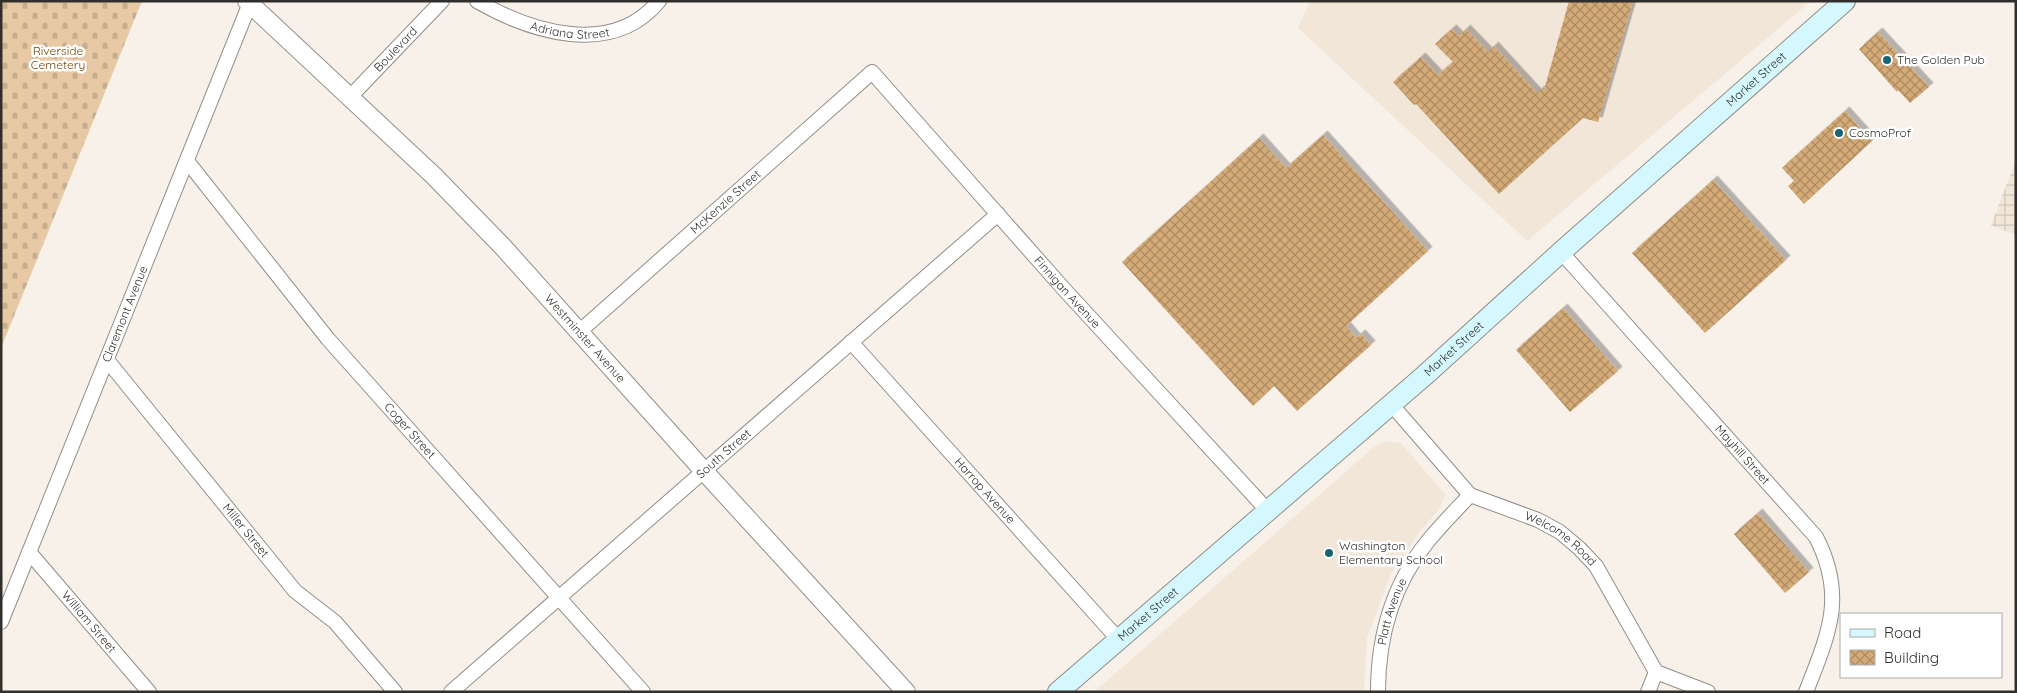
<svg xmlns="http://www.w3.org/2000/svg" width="2017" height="693" font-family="Quicksand,sans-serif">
  <defs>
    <pattern id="industrial-grid" width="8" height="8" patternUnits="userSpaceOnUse" patternTransform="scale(1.25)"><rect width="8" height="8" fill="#f2e6d9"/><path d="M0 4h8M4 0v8" fill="none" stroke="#d0c6ba"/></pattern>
    <pattern id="cemetery-stones" width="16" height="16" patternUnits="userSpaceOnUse" patternTransform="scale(1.25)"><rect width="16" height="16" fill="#e8c9a5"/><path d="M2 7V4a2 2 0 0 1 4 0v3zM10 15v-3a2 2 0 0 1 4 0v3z" fill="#c7ad8e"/></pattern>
    <pattern id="building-cross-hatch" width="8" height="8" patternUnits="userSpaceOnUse" patternTransform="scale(1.25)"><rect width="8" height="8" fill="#d4aa77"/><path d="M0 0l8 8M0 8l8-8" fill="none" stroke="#ad8b62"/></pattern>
    <filter id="shadow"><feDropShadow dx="4.5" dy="-4.5" stdDeviation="0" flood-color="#0004"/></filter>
  </defs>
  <rect width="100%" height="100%" fill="#f7f1ea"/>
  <!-- built -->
  <g fill="#f2e6d9">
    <polygon points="1310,1 1811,1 1527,241 1298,28"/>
    <polygon points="1386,441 1401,443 1445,494 1440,508 1419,533 1391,574 1367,638 1364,692 1094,692 1374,447"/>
  </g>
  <!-- industrial -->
  <polygon fill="url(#industrial-grid)" points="2016,160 2016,235 1991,225"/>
  <!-- cemetery -->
  <polygon fill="url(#cemetery-stones)" points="1,1 142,1 1,348"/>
  <!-- building -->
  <g fill="url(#building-cross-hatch)" filter="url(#shadow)">
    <polygon points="1569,1 1633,1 1598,122 1583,118 1499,194 1416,104 1414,105 1393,82 1421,57 1438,75 1453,62 1435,44 1452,29 1459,36 1466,29 1488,52 1494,46 1537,93 1540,90 1544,90"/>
    <polygon points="1878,32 1929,87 1910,103 1898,90 1897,92 1859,49"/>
    <polygon points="1845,111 1872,141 1804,204 1788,186 1794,181 1782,168"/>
    <polygon points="1323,135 1428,251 1346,326 1356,338 1361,334 1371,345 1297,411 1274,386 1253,406 1122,262 1259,138 1286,168"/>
    <polygon points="1713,180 1786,260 1705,333 1632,253"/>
    <polygon points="1563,308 1618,371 1570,412 1516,350"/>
    <polygon points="1758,513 1809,572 1785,593 1734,534"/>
  </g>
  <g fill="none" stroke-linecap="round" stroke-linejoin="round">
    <defs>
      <g id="minor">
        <path id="s1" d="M 477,1 C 531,32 612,58 659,1"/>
        <path id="s2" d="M 350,97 L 442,1"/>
        <path id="s3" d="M 187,161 L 328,339 L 643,692"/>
        <path id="s4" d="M 1561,252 L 1816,537 C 1847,597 1828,635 1806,692"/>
        <path id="s5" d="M 579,332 L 872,72 L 1062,287 L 1267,510"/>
        <path id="s6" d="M 851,342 L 1119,640"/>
        <path id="s7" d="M 107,360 L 295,591 L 335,622 L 395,692"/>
        <path id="s8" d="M 1391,404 L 1470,495 L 1538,520 L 1560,532 L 1579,548 L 1596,566 L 1656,672 L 1708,692"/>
        <path id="s9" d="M 29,552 L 149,692"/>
        <path id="s10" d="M 1,622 L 250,3"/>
        <path id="s11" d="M 451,692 L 998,214"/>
        <path id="s12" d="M 1378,692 C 1378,637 1393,584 1428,541 C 1441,525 1456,510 1470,495"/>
        <polyline points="1648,692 1656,672"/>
      </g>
      <g id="tertiary">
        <path id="s13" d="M 247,1 L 434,176 L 503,247 L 703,470 L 906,692"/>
      </g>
      <g id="secondary">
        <path id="s14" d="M 1058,692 L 1424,376 L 1561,252 L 1845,1"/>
      </g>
    </defs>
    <!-- minor casing -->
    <use href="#minor" stroke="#938e87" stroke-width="16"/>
    <!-- tertiary casing -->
    <use href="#tertiary" stroke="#938e87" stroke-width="20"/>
    <!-- secondary casing -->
    <use href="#secondary" stroke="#938e87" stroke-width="22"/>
    <!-- minor -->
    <use href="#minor" stroke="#fff" stroke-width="14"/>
    <!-- tertiary -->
    <use href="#tertiary" stroke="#fff" stroke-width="18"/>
    <!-- secondary -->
    <use href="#secondary" stroke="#d5f8ff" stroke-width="20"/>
  </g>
  <!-- markers -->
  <g fill="#196470" stroke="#fff" stroke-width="2">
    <circle cx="1887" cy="60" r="5"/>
    <circle cx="1839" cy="133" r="5"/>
    <circle cx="1329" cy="553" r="5"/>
  </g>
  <g text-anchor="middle" stroke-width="5" stroke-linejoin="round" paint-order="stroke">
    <!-- street labels -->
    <g font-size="12" fill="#312f2c" stroke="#fff">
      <text dy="4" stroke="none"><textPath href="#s1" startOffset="99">Adriana Street</textPath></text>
      <text dy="4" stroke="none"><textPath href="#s2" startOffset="66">Boulevard</textPath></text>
      <text dy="4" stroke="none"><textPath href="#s14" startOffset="929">Market Street</textPath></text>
      <text dy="4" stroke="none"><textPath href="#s5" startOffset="196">McKenzie Street</textPath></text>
      <text dy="4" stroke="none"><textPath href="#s5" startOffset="686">Finnigan Avenue</textPath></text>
      <text dy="4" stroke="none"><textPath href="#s10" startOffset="332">Claremont Avenue</textPath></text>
      <text dy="4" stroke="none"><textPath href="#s13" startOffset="478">Westminster Avenue</textPath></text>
      <text dy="4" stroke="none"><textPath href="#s14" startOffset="524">Market Street</textPath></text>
      <text dy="4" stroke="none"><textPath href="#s3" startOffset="350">Coger Street</textPath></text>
      <text dy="4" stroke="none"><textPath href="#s11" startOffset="362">South Street</textPath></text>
      <text dy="4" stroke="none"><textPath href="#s4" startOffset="272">Mayhill Street</textPath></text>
      <text dy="4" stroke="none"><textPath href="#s6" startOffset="200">Harrop Avenue</textPath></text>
      <text dy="4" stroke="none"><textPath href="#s7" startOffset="220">Miller Street</textPath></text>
      <text dy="4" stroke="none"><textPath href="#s8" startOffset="222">Welcome Road</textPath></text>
      <text dy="4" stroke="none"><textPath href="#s12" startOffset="82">Platt Avenue</textPath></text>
      <text dy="4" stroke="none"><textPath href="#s14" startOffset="119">Market Street</textPath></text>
      <text dy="4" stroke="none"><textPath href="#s9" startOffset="92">William Street</textPath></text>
    </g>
    <!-- park labels -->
    <g font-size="12" fill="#704706" stroke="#fff">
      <text x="58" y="55">Riverside<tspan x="58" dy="14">Cemetery</tspan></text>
    </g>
    <!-- poi labels -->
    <g font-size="12" fill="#312f2c" stroke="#fff" text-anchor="start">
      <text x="1897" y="64">The Golden Pub</text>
      <text x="1849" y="137">CosmoProf</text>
      <text x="1339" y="550">Washington<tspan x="1339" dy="14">Elementary School</tspan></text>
    </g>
  </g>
  <!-- border -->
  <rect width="2017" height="693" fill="none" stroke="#312f2c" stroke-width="5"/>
  <!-- legend -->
  <rect x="1840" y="613" width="162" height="65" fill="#ffffff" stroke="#adacab"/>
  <rect x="1850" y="629" width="25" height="8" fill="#d5f8ff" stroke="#adacab"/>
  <text x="1884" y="638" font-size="15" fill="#312f2c">Road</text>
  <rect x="1850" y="650" width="25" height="15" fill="url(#building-cross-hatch)" stroke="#adacab"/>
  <text x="1884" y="663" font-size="15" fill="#312f2c">Building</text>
</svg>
